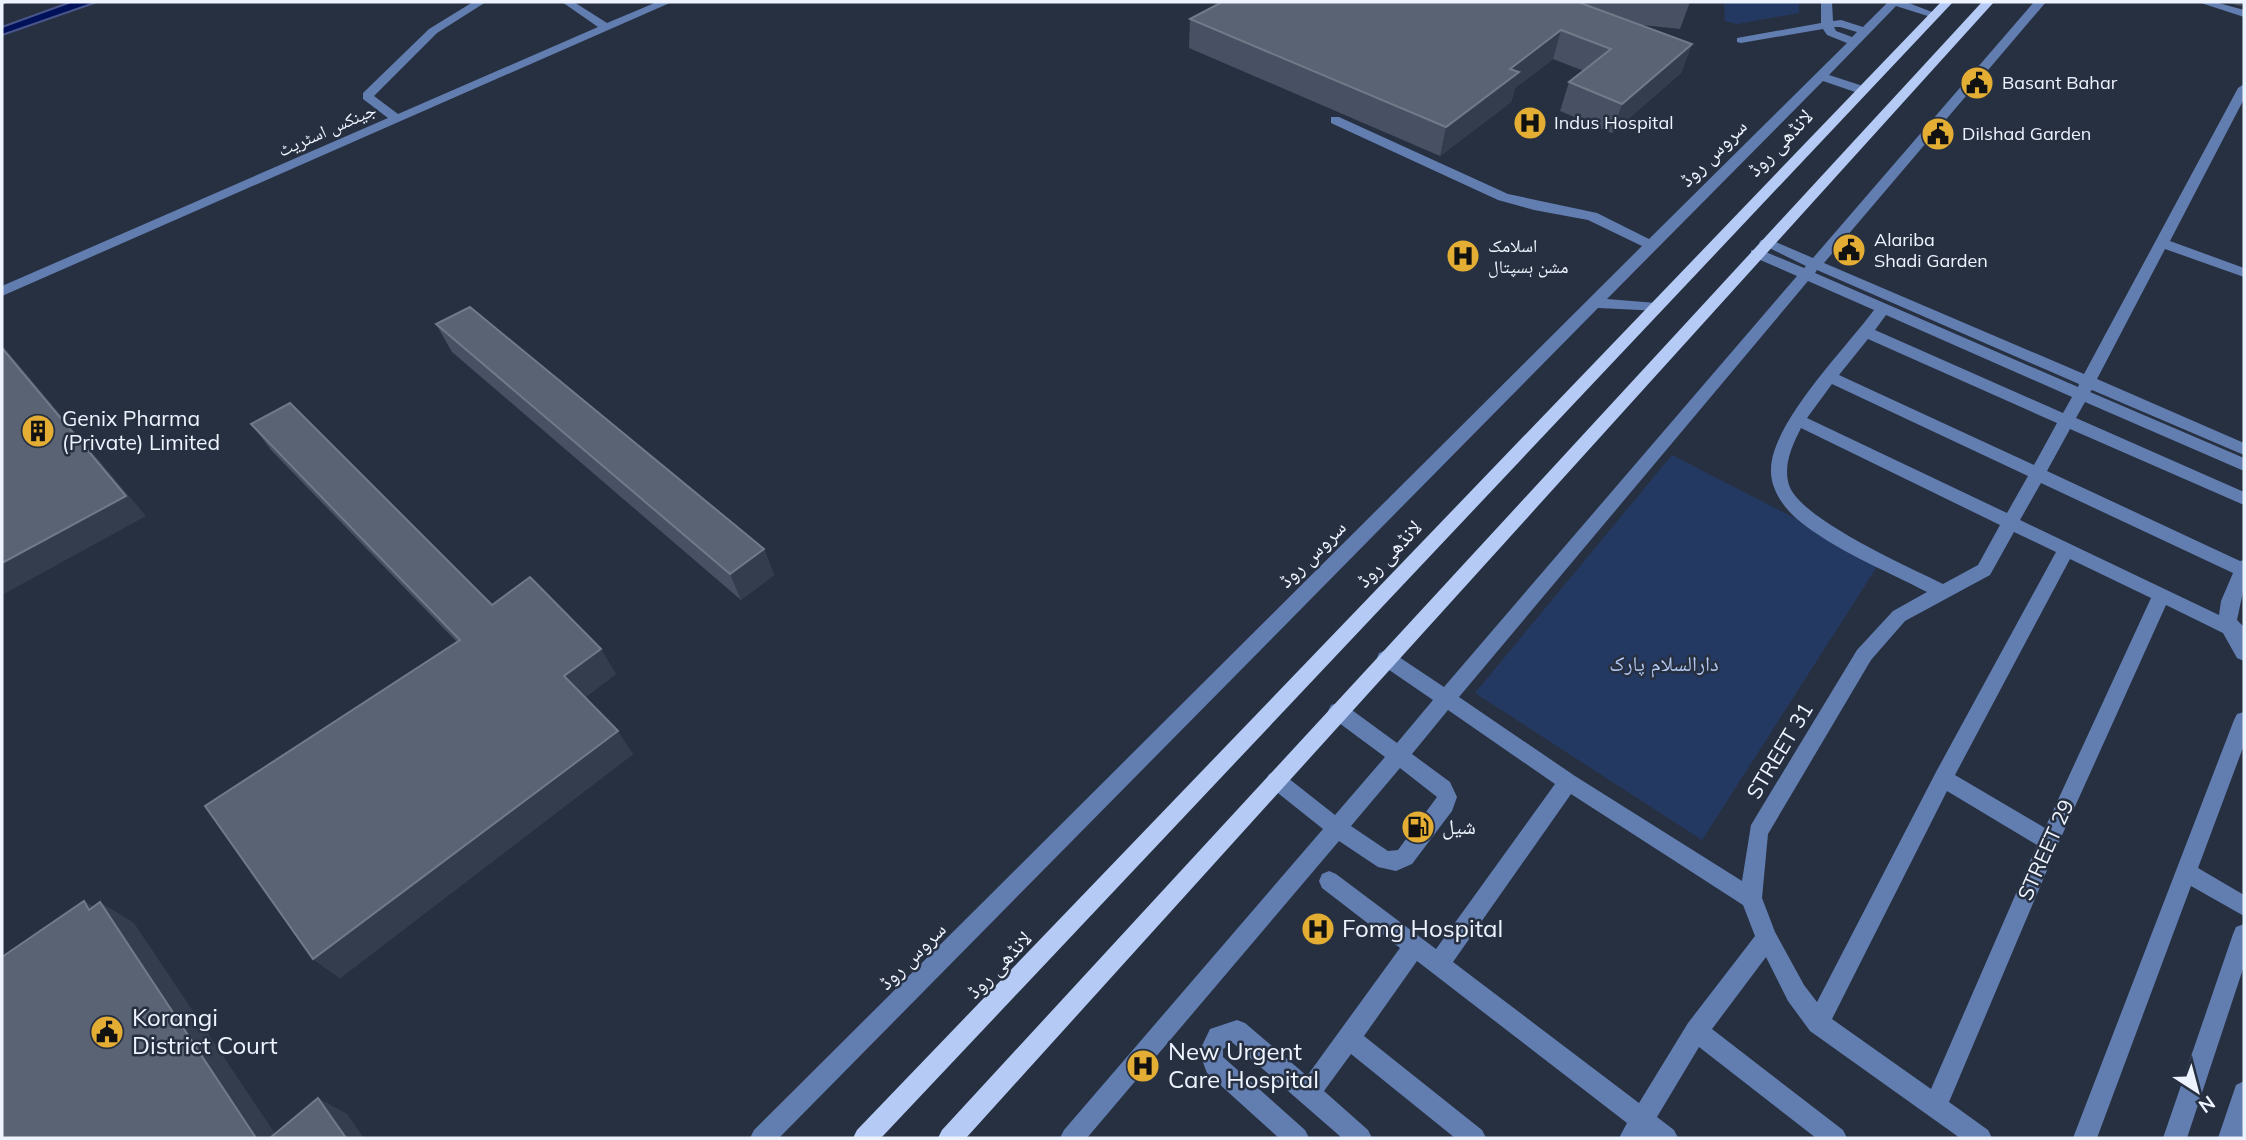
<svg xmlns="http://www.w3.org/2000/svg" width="2246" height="1140" font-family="Mulish,'Noto Naskh Arabic',sans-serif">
  <rect width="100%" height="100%" fill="#273040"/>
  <!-- green -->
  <g fill="#243962">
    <polygon points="1724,2 1799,2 1799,13 1737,24 1725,21"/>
    <polygon points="1672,455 1880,562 1702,840 1475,693"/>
  </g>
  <!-- water -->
  <polygon fill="#001159" stroke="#47558b" stroke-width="2" points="71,2 97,2 2,35 2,27"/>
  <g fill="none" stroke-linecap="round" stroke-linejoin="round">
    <!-- minor -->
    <g fill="#627db0" fill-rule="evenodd">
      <polygon points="2,2 9,2 2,5"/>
      <polygon points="473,2 486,2 437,33 374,96 398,114 598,27 562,2 574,2 607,23 657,2 672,2 2,296 2,286 388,118 363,99 363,93 429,29"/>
      <path d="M 1821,2 L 1832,2 L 1833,21 L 1841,20 L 1863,27 L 1888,2 L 1906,2 L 1940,15 L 1934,18 L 1896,6 L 1829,75 L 1866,87 L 1866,93 L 1858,93 L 1823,81 L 1607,299 L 1656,303 L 1661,305 L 1663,308 L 1661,311 L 1598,308 L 779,1138 L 750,1138 L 754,1130 L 1642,246 L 1588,220 L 1534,210 L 1498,200 L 1331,123 L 1331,117 L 1339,117 L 1508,194 L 1597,213 L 1649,239 L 1847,43 L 1827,35 L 1823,29 L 1741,43 L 1737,42 L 1737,38 L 1821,23 ZM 1834,27 L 1840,27 L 1857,32 L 1852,37 L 1836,31 Z"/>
      <path d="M 2034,2 L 2046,2 L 1824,263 L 2084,374 L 2238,88 L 2244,84 L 2244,99 L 2170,241 L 2244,268 L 2244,277 L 2165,249 L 2097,379 L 2244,443 L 2244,455 L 2092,390 L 2090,392 L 2244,458 L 2244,471 L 2085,402 L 2076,418 L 2244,492 L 2244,505 L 2070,429 L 2047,471 L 2240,561 L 2244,560 L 2244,587 L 2237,620 L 2244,627 L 2244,661 L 2237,658 L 2223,633 L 2166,605 L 2059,842 L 1949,1102 L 1988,1130 L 1992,1138 L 1960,1138 L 1810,1031 L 1788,1001 L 1766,957 L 1712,1029 L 1843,1130 L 1847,1138 L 1816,1138 L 1699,1047 L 1657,1117 L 1674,1130 L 1678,1138 L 1619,1138 L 1627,1123 L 1417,961 L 1364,1036 L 1482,1130 L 1486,1138 L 1455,1138 L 1351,1054 L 1324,1091 L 1368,1130 L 1372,1138 L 1342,1138 L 1233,1043 L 1223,1049 L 1223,1057 L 1305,1130 L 1309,1138 L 1279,1138 L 1207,1073 L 1199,1052 L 1210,1029 L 1237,1020 L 1245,1023 L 1307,1076 L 1400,948 L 1322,888 L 1319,881 L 1322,874 L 1329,871 L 1336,874 L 1436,949 L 1555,784 L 1448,710 L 1412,754 L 1450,782 L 1457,797 L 1452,811 L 1412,864 L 1396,871 L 1378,867 L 1339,841 L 1087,1138 L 1060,1138 L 1064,1130 L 1323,829 L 1269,786 L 1266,780 L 1269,774 L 1276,771 L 1283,774 L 1335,815 L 1385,757 L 1331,717 L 1328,711 L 1331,705 L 1338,703 L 1345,705 L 1397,743 L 1433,700 L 1379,663 L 1377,658 L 1379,653 L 1386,650 L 1393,653 L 1444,687 L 1797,276 L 1751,256 L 1751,250 L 1761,250 L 1804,268 L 1806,266 L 1759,243 L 1761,240 L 1771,240 L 1813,258 ZM 1817,270 L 2079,384 L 2078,387 L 1815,273 ZM 1808,281 L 1874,310 C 1846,348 1772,422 1771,469 C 1770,488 1783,507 1797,519 C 1834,550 1885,570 1927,592 L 1893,611 L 1857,650 L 1751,825 L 1742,881 L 1575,776 L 1459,697 ZM 1886,315 L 2072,397 L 2063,413 L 1875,330 ZM 1868,339 L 2057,423 L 2034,465 L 1839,375 ZM 1832,384 L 2028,476 L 2007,513 L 1807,418 ZM 1801,428 L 2000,525 L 1978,565 L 1943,584 C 1909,567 1800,519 1789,485 C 1783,465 1792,446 1801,428 ZM 2041,483 L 2233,573 L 2221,601 L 2219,615 L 2020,520 ZM 2014,532 L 2056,552 L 1936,772 L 1817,1002 L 1804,985 L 1775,932 L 1762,898 L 1768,834 L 1871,660 L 1905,621 L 1990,575 ZM 2070,559 L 2151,598 L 2045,828 L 1955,775 ZM 1400,768 L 1437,797 L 1398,850 L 1388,851 L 1351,826 ZM 1947,791 L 2037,845 L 1931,1089 L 1832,1019 ZM 1571,794 L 1743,905 L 1755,936 L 1688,1023 L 1639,1103 L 1453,962 Z"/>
      <polygon points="2198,2 2215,2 2244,10 2244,17"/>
      <polygon points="2244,712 2244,745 2198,868 2244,895 2244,916 2191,886 2097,1138 2073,1138 2234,720 2237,714"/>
      <polygon points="2244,924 2244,966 2187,1138 2163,1138 2233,934 2236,927"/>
      <polygon points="2244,1081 2244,1130 2242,1138 2218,1138 2236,1085"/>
    </g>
    <!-- major -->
    <g fill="#b5cbf6" fill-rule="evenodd">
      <polygon points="1941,2 1953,2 881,1138 853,1138 857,1130"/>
      <polygon points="1982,2 1994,2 966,1138 938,1138 942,1130"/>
    </g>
  </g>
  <!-- wall -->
  <g fill="#485163">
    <polygon points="1222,2 1690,2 1680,29 1642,25 1692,44 1681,73 1612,133 1560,111 1569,82 1584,71 1553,59 1515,88 1511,102 1440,156 1189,48 1190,19"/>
    <polygon points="2225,2 2244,2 2241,6"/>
    <polygon points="436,324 764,549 774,575 741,600 452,352"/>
    <polygon points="251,424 492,605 616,674 585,697 633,754 340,978 313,959 457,642 272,451"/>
  </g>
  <!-- shaded-wall -->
  <g fill="#343d4e">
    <polygon points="1561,30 1553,59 1515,88 1511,102 1440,156 1446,127 1510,69"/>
    <polygon points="1692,44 1681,73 1612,133 1622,104"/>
    <polygon points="2,345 146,516 2,595"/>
    <polygon points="764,549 774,575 741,600 730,574"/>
    <polygon points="601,649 616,674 581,701 564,676"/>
    <polygon points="618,731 633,754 340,978 313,959"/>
    <polygon points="84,901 110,916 100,902 134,923 278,1138 256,1138"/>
    <polygon points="318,1098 347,1114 364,1138 346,1138"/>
  </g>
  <!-- building -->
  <g fill="#5a6374" stroke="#717a89" stroke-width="2">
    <polygon points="1222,2 1578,2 1692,44 1622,104 1569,82 1611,49 1561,30 1510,69 1519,72 1446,127 1190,19"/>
    <polygon points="470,307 764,549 730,574 436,324"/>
    <polygon points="2,348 126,496 2,563"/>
    <polygon points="290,403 492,605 530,577 601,649 564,676 618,731 313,959 205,806 460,640 251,424"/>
    <polygon points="84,901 89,910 100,902 256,1138 2,1138 2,957"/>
    <polygon points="318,1098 346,1138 270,1138"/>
  </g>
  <!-- icons -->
  <defs>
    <symbol id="civic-disc" viewBox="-11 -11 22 22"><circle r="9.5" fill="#e4ae35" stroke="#273040"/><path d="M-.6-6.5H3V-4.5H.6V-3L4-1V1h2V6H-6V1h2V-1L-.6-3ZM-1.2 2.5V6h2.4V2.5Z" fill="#111"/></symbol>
    <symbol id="hospital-disc" viewBox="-11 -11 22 22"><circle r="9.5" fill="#e4ae35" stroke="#273040"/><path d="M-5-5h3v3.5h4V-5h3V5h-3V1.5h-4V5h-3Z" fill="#111"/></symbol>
    <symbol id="building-disc" viewBox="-11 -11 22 22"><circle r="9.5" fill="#e4ae35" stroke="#273040"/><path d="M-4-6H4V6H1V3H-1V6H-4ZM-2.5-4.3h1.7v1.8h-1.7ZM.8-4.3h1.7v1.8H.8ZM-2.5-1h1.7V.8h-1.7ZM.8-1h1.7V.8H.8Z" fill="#111"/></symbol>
    <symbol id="fuel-disc" viewBox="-11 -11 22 22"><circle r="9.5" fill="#e4ae35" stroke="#273040"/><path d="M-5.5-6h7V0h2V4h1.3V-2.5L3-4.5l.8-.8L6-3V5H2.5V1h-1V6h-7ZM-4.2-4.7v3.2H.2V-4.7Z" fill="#111"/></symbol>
  </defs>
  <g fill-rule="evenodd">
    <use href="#civic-disc" x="1958" y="64" width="38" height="38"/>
    <use href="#hospital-disc" x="1511" y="104" width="38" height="38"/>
    <use href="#civic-disc" x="1919" y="115" width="38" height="38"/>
    <use href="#civic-disc" x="1830" y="231" width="38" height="38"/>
    <use href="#hospital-disc" x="1444" y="237" width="38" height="38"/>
    <use href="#building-disc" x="19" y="412" width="38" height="38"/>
    <use href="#fuel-disc" x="1399" y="808" width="38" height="38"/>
    <use href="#hospital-disc" x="1299" y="910" width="38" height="38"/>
    <use href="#civic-disc" x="88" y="1013" width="38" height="38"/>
    <use href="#hospital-disc" x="1124" y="1047" width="38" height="38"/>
  </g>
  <g text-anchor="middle" stroke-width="5" stroke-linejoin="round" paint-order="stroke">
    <!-- far-poi labels -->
    <g font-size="18" fill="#eef4ff" stroke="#273040" text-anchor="start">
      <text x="2002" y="89">Basant Bahar</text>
      <text x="1554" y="129">Indus Hospital</text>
      <text x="1962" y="140">Dilshad Garden</text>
      <text x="1874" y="246">Alariba<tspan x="1874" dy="21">Shadi Garden</tspan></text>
      <text x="1488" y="252">اسلامک<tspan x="1488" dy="21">مشن ہسپتال</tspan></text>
    </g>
    <!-- far-street labels -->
    <g font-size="18" fill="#eef4ff" stroke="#273040">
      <text transform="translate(327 130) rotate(-24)" y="6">جینکس اسٹریٹ</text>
    </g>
    <!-- street labels -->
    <g font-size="21" fill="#eef4ff" stroke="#273040">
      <text transform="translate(1780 143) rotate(-46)" y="7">لانڈھی روڈ</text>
      <text transform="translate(1713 153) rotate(-45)" y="7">سروس روڈ</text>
      <text transform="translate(1312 554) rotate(-45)" y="7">سروس روڈ</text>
      <text transform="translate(1389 554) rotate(-46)" y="7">لانڈھی روڈ</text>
      <text transform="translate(1780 751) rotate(-59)" y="7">STREET 31</text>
      <text transform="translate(2046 850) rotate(-66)" y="7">STREET 29</text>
      <text transform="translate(912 956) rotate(-45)" y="7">سروس روڈ</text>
      <text transform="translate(999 965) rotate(-46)" y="7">لانڈھی روڈ</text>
    </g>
    <!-- poi labels -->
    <g font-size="21" fill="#eef4ff" stroke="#273040" text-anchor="start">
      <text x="62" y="426">Genix Pharma<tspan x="62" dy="24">(Private) Limited</tspan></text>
      <text x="1442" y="834">شیل</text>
    </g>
    <!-- park labels -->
    <g font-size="21" fill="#b2c8f2" stroke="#273040">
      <text x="1664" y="671">دارالسلام پارک</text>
    </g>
    <!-- near-poi labels -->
    <g font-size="24" fill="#eef4ff" stroke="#273040" text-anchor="start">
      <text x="1342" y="937">Fomg Hospital</text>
      <text x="132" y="1026">Korangi<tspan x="132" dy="28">District Court</tspan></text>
      <text x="1168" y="1060">New Urgent<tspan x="1168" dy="28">Care Hospital</tspan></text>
    </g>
  </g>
  <!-- border -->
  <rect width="2246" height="1140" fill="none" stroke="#eef4ff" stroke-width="7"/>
  <!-- north arrow -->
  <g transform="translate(2197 1091) rotate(144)" stroke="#273040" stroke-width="5" paint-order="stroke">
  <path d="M0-5L12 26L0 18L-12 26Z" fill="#eef4ff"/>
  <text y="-10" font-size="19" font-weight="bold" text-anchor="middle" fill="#eef4ff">N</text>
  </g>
</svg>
